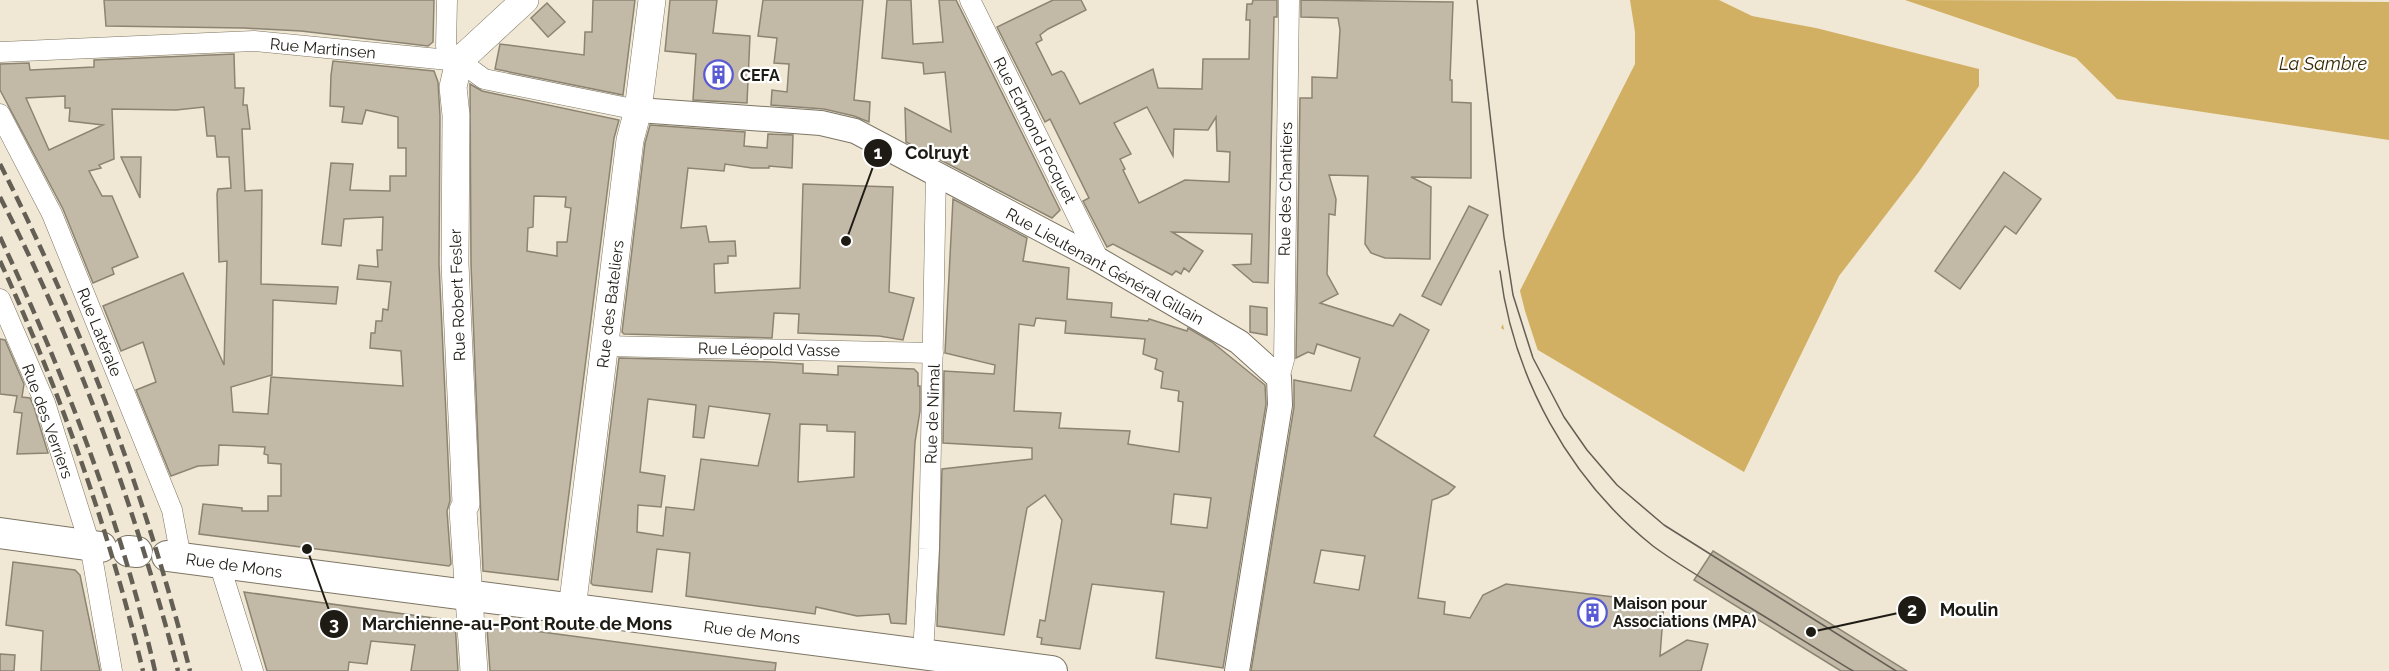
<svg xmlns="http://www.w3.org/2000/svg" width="2389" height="671" font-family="Raleway,sans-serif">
  <rect width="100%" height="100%" fill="#f0e7d4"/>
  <!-- water -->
  <g fill="#d2b063">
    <polygon points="1630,0 1719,0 1752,16 1816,28 1979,69 1979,86 1918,173 1839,276 1744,472 1501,328 1635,64 1635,32"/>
    <polygon points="1905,0 2389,2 2389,140 2117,99 2076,58"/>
  </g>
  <!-- pier -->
  <polygon fill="#f0e7d4" points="1519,287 1525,311 1539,354 1505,334 1502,320"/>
  <!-- building -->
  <g fill="#c2b9a6" stroke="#8c8472" stroke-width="1.5" fill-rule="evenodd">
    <polygon points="104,0 434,0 433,42 428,46 301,31 244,28 106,26"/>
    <polygon points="593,0 635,0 623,95 495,69 500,44 584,55 585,32 592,32"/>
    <polygon points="670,0 717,0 713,33 750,36 747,103 693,100 696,54 665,51"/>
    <polygon points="763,0 863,0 854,100 870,102 869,122 854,116 824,109 771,105 772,90 787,92 789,64 774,63 777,38 758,36"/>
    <polygon points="887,0 911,0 913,44 943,42 939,0 956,0 1060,210 1052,218 906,142 905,108 951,132 945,72 924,74 923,63 882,58"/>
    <path d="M 1053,0 L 1081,0 L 1086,10 L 1048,29 L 1040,35 L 1042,40 L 1036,43 L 1052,75 L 1061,71 L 1064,73 L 1080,104 L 1153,69 L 1158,88 L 1202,89 L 1203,59 L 1249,59 L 1250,20 L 1246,20 L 1247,4 L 1252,4 L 1253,0 L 1277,0 L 1277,17 L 1274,17 L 1268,283 L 1253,282 L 1233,265 L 1251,264 L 1252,234 L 1172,232 L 1203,251 L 1189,272 L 1184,268 L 1181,274 L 1176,271 L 1172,275 L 1113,244 L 1107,247 L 1083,201 L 1089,198 L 1050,119 L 1045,122 L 997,27 ZM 1147,107 L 1173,156 L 1174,129 L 1208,130 L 1216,117 L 1217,151 L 1230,152 L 1229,182 L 1185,180 L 1139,203 L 1123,170 L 1125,169 L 1120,159 L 1131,154 L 1114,123 Z"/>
    <path d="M 1301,0 L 1453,2 L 1450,80 L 1452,80 L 1452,102 L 1471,103 L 1471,178 L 1411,177 L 1431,187 L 1430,259 L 1385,258 L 1371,253 L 1365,244 L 1368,176 L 1329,175 L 1336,199 L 1335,215 L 1329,214 L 1327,274 L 1338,294 L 1320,303 L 1393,326 L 1400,314 L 1429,330 L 1374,436 L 1455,487 L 1448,494 L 1432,500 L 1418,598 L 1445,602 L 1444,614 L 1470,618 L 1483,595 L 1506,584 L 1664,603 L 1660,656 L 1687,640 L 1708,644 L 1701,671 L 1251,671 L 1294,407 L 1294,380 L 1351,391 L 1360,358 L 1317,344 L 1314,354 L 1308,352 L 1296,358 L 1300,98 L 1312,98 L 1312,77 L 1337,78 L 1340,30 L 1338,18 L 1301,17 ZM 1321,550 L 1365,556 L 1359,590 L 1314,583 Z"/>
    <polygon points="547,3 565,22 548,37 531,18"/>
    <path d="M 234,54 L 235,88 L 244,88 L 243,105 L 247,105 L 250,129 L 242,129 L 245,191 L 262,190 L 261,284 L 338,287 L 336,304 L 273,300 L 272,375 L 231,387 L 233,412 L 268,414 L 271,377 L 403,386 L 401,351 L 370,348 L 371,333 L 375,333 L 376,321 L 382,321 L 383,309 L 388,310 L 391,282 L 357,279 L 359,265 L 378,267 L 377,250 L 382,250 L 383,217 L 344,219 L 341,246 L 322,244 L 331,163 L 353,164 L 350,190 L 390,191 L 390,176 L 406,176 L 406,148 L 398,148 L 398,117 L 366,110 L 362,124 L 342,122 L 344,107 L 330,106 L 331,75 L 333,61 L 434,71 L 438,82 L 440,116 L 439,264 L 450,501 L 447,511 L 451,564 L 449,566 L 199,534 L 203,504 L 242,508 L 242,511 L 268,511 L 268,496 L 281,496 L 281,464 L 268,463 L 268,455 L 264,454 L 265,447 L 219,445 L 218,465 L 198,466 L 171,476 L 136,390 L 156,382 L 143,342 L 121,351 L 103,306 L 183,273 L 224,365 L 227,261 L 219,262 L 217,194 L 218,189 L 231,188 L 229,157 L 217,157 L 215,136 L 207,136 L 204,107 L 176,110 L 112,109 L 114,159 L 99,165 L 101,168 L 89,171 L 102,196 L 112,196 L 138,257 L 112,268 L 114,274 L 93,283 L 63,209 L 0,90 L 0,64 L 29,63 L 30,70 L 94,67 L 94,60 ZM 65,96 L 65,108 L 70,108 L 69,121 L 103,125 L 49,150 L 26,98 Z"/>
    <path d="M 470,84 L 482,91 L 619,120 L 614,138 L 558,580 L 483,571 L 471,264 ZM 534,196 L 566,197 L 565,207 L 571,208 L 567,242 L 557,242 L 557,256 L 527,251 L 528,228 L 533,227 Z"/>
    <polygon points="650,125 745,132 744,146 767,148 768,134 793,135 792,168 769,166 769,168 752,168 725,164 724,171 688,168 681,228 706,226 709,242 735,241 736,256 728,256 728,263 714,264 715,293 800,288 803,184 893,187 889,292 914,298 903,340 879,336 798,333 799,314 774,313 772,338 624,334 622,332 645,143"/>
    <polygon points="121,157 141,157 140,198"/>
    <polygon points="2004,172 2041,199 2016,234 2005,226 1960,289 1935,271"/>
    <path d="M 953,199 L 1027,238 L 1023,261 L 1069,268 L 1067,299 L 1112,303 L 1111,317 L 1148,321 L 1149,319 L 1187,331 L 1188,328 L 1212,342 L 1265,385 L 1266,404 L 1223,668 L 1156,658 L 1164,592 L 1092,584 L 1080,649 L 1041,644 L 1042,638 L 1037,637 L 1040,620 L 1045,621 L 1062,520 L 1045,495 L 1027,508 L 1004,635 L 937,626 L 942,469 L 1032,459 L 1032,448 L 943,443 L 944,371 L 994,374 L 995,365 L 945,353 ZM 1036,318 L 1066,321 L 1065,333 L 1145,339 L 1143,354 L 1157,359 L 1155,369 L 1163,372 L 1161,388 L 1179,391 L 1178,401 L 1183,402 L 1179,452 L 1128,444 L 1130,431 L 1059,428 L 1061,413 L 1014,411 L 1019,324 L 1034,326 ZM 1174,494 L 1211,498 L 1207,528 L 1171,524 Z"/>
    <polygon points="1469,206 1488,215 1441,305 1422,296"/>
    <polygon points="1250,306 1267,308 1267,335 1250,332"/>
    <polygon points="0,339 5,340 24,384 22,397 30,398 34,407 48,453 17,454 22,413 14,412 17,396 0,394"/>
    <path d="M 619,358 L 770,362 L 803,364 L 803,373 L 822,374 L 838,375 L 838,366 L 914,369 L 918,373 L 918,386 L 920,386 L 920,411 L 915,442 L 906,624 L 891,623 L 889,614 L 857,616 L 816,607 L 815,614 L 686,596 L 690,553 L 657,549 L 652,592 L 593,585 L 591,583 ZM 648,399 L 696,405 L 693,437 L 704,438 L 709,406 L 770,414 L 758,466 L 701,459 L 694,510 L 666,507 L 663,536 L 637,532 L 638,505 L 661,507 L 665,476 L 640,472 ZM 800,424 L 827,425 L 827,431 L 855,432 L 854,477 L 798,482 Z"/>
    <polygon points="1713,551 1907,671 1841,671 1694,580"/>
    <polygon points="13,562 75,570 80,575 100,671 41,671 43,631 6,625"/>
    <polygon points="244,592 455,621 458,671 411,671 415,645 371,641 367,664 349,662 348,671 267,671"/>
    <polygon points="490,625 776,663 775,671 490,671 487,628"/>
    <polygon points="0,654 15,655 14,671 0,671"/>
  </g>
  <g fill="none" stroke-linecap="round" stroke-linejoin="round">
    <defs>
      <g id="minor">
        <polyline points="447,0 446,46 450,54 484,79 638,110"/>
        <polyline points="970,0 1099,260"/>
        <polyline points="0,52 254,41 459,61"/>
        <polyline points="0,114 52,214 172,510 181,558"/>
        <polyline points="0,299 45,403 90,545 112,671"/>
        <polyline points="604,346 933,353"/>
        <polyline points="1279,378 1284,360 1289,0"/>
        <polyline points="219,563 253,671"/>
        <polyline points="923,654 929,549 936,173"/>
      </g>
      <polyline id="tertiary" points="638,110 821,123 855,131 1099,260 1239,342 1279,378 1280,405 1237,671"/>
      <g id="secondary">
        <polyline points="572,609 630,140 638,110 652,0"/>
        <polyline points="474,671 463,510 466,504 455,264 456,115 453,87 459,61 525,0"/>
      </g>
      <g id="primary">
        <polyline points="0,533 101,547"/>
        <polyline points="128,551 137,552"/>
        <polyline points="167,556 1052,671"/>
      </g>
    </defs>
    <!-- minor casing -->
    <use href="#minor" stroke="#7d7564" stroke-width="21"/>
    <!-- tertiary casing -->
    <use href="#tertiary" stroke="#7d7564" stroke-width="26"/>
    <!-- secondary casing -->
    <use href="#secondary" stroke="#7d7564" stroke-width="28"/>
    <!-- primary casing -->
    <use href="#primary" stroke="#7d7564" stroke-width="32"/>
    <!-- minor -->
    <use href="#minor" stroke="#fff" stroke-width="20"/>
    <!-- tertiary -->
    <use href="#tertiary" stroke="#fff" stroke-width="24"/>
    <!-- secondary -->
    <use href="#secondary" stroke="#fff" stroke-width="27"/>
    <!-- primary -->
    <use href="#primary" stroke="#fff" stroke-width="30"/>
    <!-- tram -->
    <g stroke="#645f54" stroke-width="1.5">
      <polyline points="1477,0 1504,237 1513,295 1533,358 1564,417 1587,450 1617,485 1664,525 1896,671"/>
      <path d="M 1500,271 C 1513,377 1569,479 1653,546 C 1677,564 1704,579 1729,595 C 1771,620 1812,646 1853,671"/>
    </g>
    <!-- rail -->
    <g stroke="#645f54" stroke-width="4.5" stroke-dasharray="12 6" stroke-linecap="butt">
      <path d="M 0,164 C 82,325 146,496 190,671"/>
      <path d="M 0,197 C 78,348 135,507 178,671"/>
      <path d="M 0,237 C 65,376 121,521 155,671"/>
      <path d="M 0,261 C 61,393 109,530 143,671"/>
    </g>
  </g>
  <!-- icons -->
  <defs>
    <symbol id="building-ring" viewBox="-11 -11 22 22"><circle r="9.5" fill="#fff" stroke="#585bd3" stroke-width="1.5"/><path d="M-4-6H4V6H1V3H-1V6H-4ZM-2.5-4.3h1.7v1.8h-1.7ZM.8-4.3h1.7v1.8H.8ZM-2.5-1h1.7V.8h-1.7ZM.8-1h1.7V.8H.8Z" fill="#585bd3"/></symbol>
  </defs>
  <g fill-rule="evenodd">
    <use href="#building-ring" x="702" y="58" width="33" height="33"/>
    <use href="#building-ring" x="1576" y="596" width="33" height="33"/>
  </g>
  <g text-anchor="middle" stroke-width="4.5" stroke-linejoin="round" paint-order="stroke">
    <!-- street labels -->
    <g font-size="16" fill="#1e1b14" stroke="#fff">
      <text transform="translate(323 48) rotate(5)" y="6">Rue Martinsen</text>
      <text transform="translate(1035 130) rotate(63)" y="6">Rue Edmond Focquet</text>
      <text transform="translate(1285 189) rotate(-89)" y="6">Rue des Chantiers</text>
      <text transform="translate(1105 266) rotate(29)" y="6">Rue Lieutenant Général Gillain</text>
      <text transform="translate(457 295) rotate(-92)" y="6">Rue Robert Fesler</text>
      <text transform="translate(610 304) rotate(-83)" y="6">Rue des Bateliers</text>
      <text transform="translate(100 332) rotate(68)" y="6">Rue Latérale</text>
      <text transform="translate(769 349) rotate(1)" y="6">Rue Léopold Vasse</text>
      <text transform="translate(932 414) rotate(-88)" y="6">Rue de Nimal</text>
      <text transform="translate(48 421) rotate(70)" y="6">Rue des Verriers</text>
      <text transform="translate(234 565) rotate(8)" y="6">Rue de Mons</text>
      <text transform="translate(752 632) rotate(7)" y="6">Rue de Mons</text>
    </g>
    <!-- poi labels -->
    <g font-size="16" font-weight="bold" fill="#1e1b14" stroke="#fff" text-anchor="start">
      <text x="740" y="81">CEFA</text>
      <text x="1613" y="609">Maison pour<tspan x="1613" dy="18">Associations (MPA)</tspan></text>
    </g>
    <!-- water labels -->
    <g font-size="18" font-style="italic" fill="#362805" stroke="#fff">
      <text x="2323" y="70">La Sambre</text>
    </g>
  </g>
  <!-- callouts -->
  <path fill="none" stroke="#1e1b14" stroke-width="2" d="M846 241L878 153M1811 632L1912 610M307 549L334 624"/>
  <g fill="#1e1b14" stroke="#fff" stroke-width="2">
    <circle cx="846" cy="241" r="6"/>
    <circle cx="1811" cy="632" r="6"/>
    <circle cx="307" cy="549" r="6"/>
    <circle cx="878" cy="153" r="15"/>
    <circle cx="1912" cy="610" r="15"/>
    <circle cx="334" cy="624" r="15"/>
  </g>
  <g font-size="18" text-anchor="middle" font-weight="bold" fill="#fff">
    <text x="878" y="159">1</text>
    <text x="1912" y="616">2</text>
    <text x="334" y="630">3</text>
  </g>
  <g font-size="18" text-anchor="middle" font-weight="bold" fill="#1e1b14" stroke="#fff" stroke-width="4.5" stroke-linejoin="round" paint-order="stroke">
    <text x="937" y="159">Colruyt</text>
    <text x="1969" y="616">Moulin</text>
    <text x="517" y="630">Marchienne-au-Pont Route de Mons</text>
  </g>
</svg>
